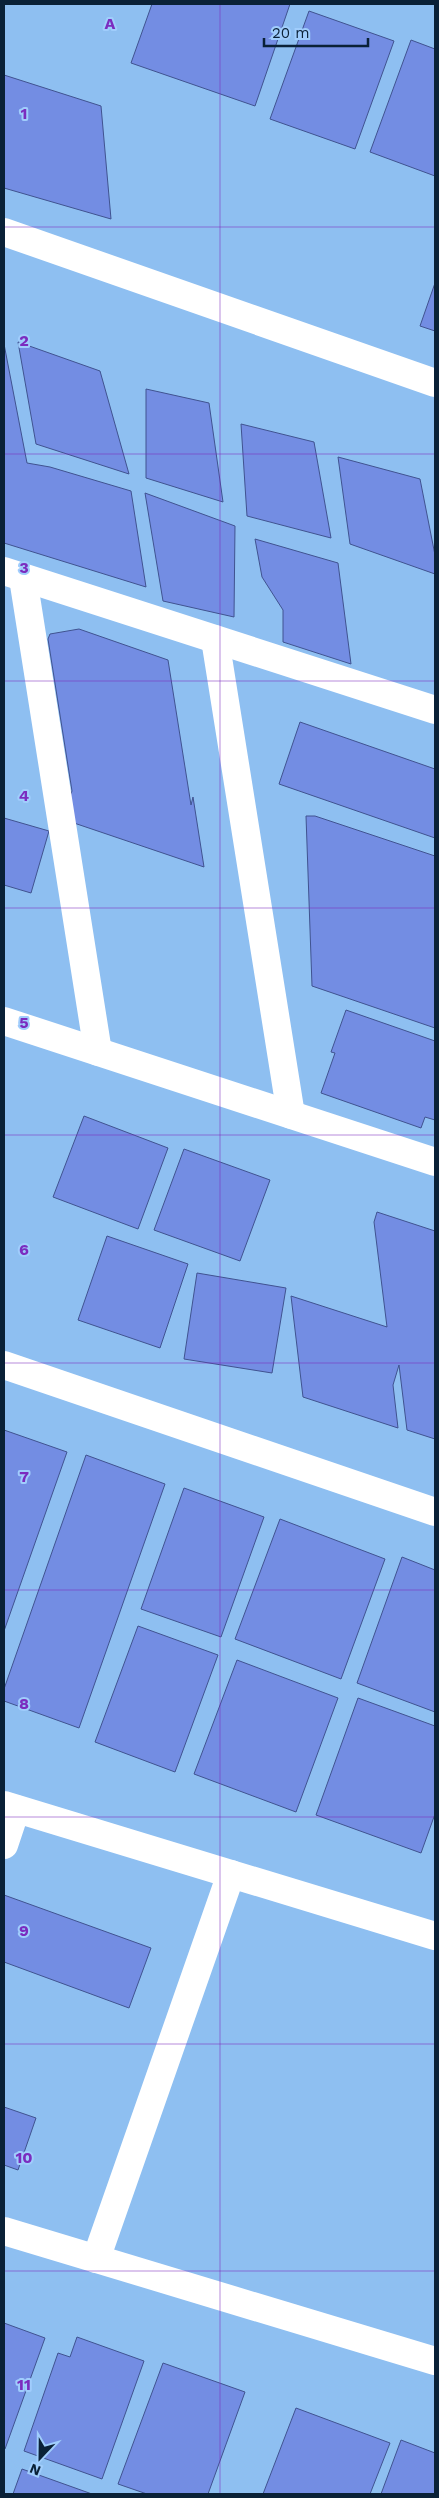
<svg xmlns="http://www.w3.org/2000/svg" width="439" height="2498" font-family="'Work Sans',sans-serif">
  <rect width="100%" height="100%" fill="#a0cdfc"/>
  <!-- built -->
  <rect fill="#8ebff1" x="4" y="4" width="431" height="2490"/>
  <!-- building -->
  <g fill="#738de3" stroke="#405390">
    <polygon points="152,4 290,4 255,106 131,63"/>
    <polygon points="309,11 394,41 355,149 270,119"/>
    <polygon points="411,40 435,49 435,176 370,152"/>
    <polygon points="4,75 101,106 111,219 4,188"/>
    <polygon points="435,283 435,331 420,326"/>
    <polygon points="18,342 100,371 129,474 36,444"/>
    <polygon points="4,344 27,463 50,467 131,491 146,587 4,543"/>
    <polygon points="146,389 209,403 223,502 146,478"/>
    <polygon points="241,424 314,442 331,538 247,516"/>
    <polygon points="338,457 420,479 435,555 435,574 350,544"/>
    <polygon points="145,493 235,526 234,617 163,601"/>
    <polygon points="255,539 338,563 351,664 283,642 283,610 262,577"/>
    <polygon points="79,629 168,660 191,805 193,797 204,867 74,823 70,796 72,791 48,639 50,634"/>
    <polygon points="300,722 435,769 435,838 279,784"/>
    <polygon points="306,816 315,816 435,856 435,1028 312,986"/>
    <polygon points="4,818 49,831 31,893 4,885"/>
    <polygon points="346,1010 435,1041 435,1120 425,1117 421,1128 321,1093 335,1053 331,1052"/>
    <polygon points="84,1116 168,1148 138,1229 53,1197"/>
    <polygon points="184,1149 270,1180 240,1261 154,1230"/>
    <polygon points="377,1212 435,1231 435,1439 407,1430 399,1365 393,1385 398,1428 303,1397 291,1296 387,1327 374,1222"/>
    <polygon points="107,1236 188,1264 160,1348 78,1320"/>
    <polygon points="197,1273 286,1288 272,1373 184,1359"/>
    <polygon points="4,1430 67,1452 4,1631"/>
    <polygon points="86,1455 165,1484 79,1728 4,1701 4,1689"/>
    <polygon points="184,1488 264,1517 221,1637 141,1609"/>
    <polygon points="280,1519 385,1559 341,1679 235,1639"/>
    <polygon points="402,1557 435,1570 435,1712 357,1683"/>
    <polygon points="138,1626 218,1655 175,1772 95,1742"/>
    <polygon points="237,1660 338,1698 296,1812 194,1774"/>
    <polygon points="358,1698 435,1726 435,1814 421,1853 316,1815"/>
    <polygon points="4,1895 151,1948 129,2008 4,1962"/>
    <polygon points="4,2107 36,2118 18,2170 4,2165"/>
    <polygon points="4,2323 45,2338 5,2449 4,2448"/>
    <polygon points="77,2337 144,2361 102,2479 24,2451 58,2353 70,2357"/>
    <polygon points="163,2363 245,2392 208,2494 147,2494 118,2484"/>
    <polygon points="296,2408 390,2443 370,2494 263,2494"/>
    <polygon points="401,2440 435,2453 435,2494 381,2494"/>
    <polygon points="22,2469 92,2494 13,2494"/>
  </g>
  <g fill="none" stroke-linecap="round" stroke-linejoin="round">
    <!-- minor -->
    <g stroke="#fff" stroke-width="28">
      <polyline points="4,232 435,383"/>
      <polyline points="4,571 435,710"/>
      <polyline points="23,578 98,1052"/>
      <polyline points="215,639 291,1115"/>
      <polyline points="4,1021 435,1162"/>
      <polyline points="4,1365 435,1512"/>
      <polyline points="4,1805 435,1936"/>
      <polyline points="4,1845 16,1809"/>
      <polyline points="4,2231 435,2361"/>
      <polyline points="96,2259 231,1874"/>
    </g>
  </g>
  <!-- grid -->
  <path fill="none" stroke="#7b2cbf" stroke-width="1" stroke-opacity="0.55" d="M 220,4 L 220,2494M 4,227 L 435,227M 4,454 L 435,454M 4,681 L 435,681M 4,908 L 435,908M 4,1135 L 435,1135M 4,1363 L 435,1363M 4,1590 L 435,1590M 4,1817 L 435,1817M 4,2044 L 435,2044M 4,2271 L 435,2271"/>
  <g font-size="16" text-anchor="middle" font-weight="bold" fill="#7b2cbf" stroke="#a0cdfc" stroke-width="4" stroke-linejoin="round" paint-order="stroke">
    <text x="110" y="29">A</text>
    <text x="24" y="119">1</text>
    <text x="24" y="346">2</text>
    <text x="24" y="573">3</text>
    <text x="24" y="801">4</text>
    <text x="24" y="1028">5</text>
    <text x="24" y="1255">6</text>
    <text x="24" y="1482">7</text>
    <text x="24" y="1709">8</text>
    <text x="24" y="1936">9</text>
    <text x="24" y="2163">10</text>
    <text x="24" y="2390">11</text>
  </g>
  <!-- border -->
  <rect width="439" height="2498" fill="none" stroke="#0a2137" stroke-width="10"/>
  <!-- north arrow -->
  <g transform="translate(40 2458) rotate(202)" stroke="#a0cdfc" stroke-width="4" paint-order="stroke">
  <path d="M0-4L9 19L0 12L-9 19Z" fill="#0a2137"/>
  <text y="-8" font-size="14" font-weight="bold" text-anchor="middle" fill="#0a2137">N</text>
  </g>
  <!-- scale -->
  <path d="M264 38v8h104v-8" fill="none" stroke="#0a2137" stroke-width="2.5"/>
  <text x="272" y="38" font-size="15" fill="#0a2137" stroke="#a0cdfc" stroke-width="4" paint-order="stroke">20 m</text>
</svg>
